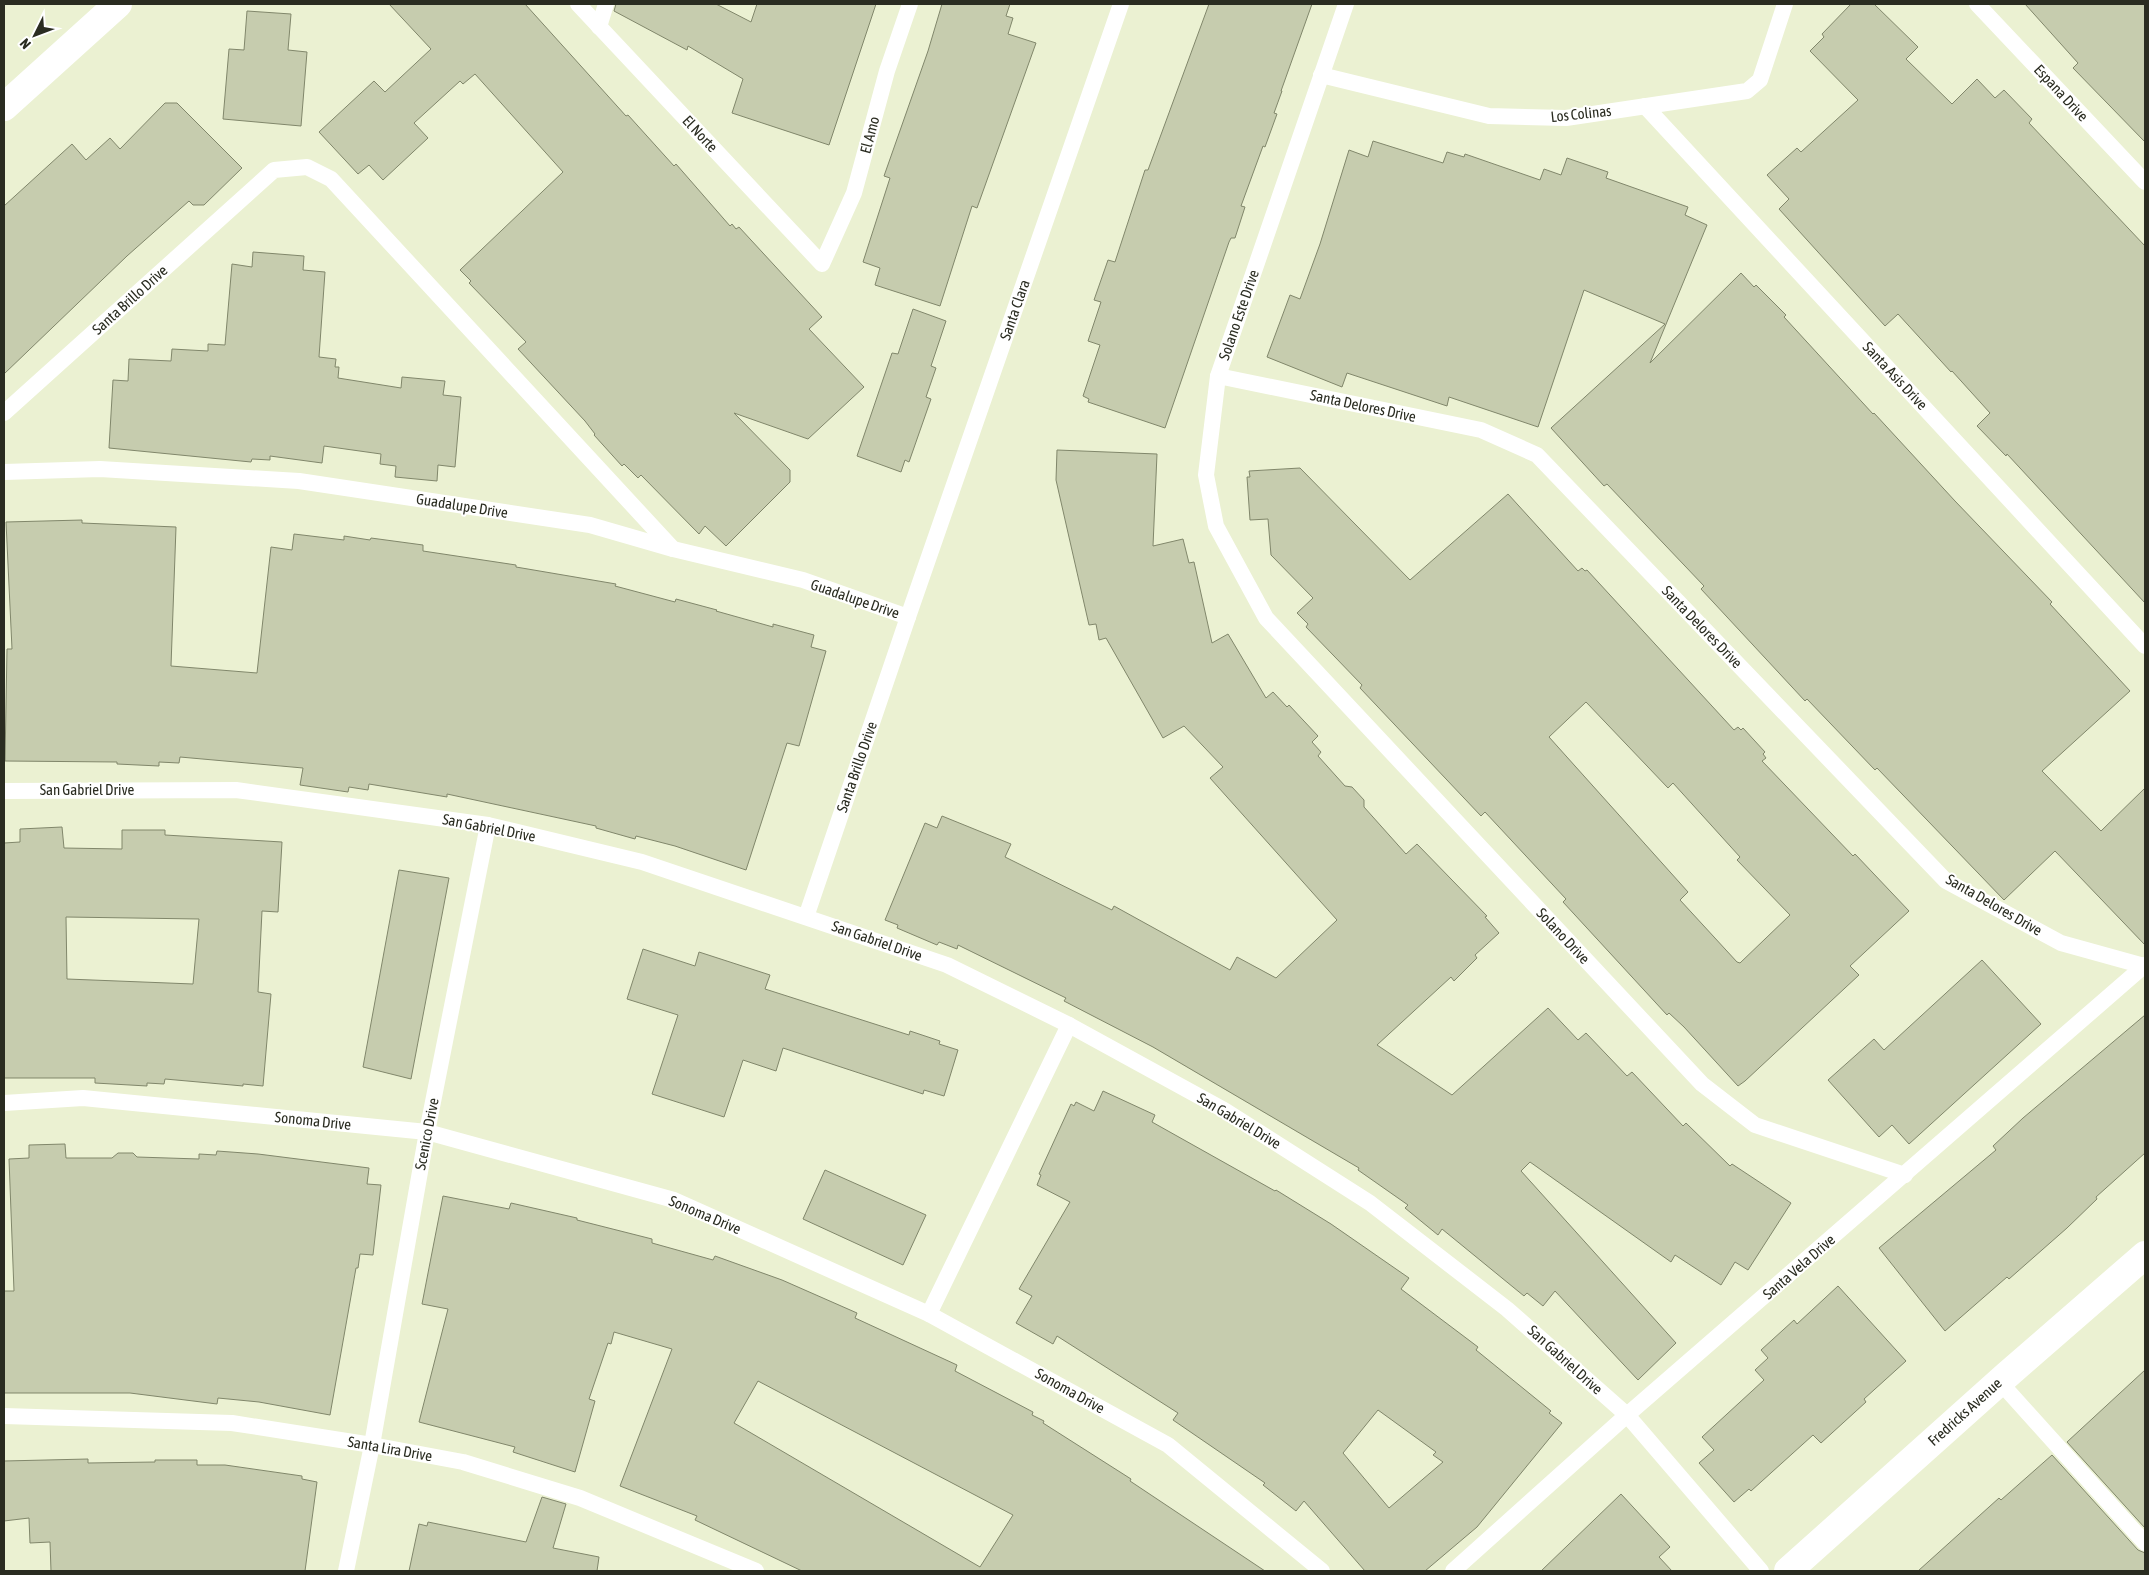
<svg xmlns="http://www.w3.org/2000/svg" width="2149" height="1575" font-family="'Asap Condensed',sans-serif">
  <rect width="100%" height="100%" fill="#ebf1d2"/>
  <!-- building -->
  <g fill="#c6ccae" stroke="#81876b" fill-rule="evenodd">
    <polygon points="389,4 525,4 626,116 628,115 674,166 676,164 730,226 732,224 736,229 739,227 822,317 809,329 864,387 808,439 734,413 790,470 790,482 726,546 705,526 699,534 641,475 638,478 624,464 622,466 594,435 595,434 585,421 518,349 526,342 469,283 471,281 460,270 563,172 475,74 463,84 460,81 414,123 428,138 383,180 369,165 358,174 319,132 374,81 385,92 431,49"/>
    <polygon points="616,4 716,4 751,22 757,4 876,4 829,145 732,113 743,79 688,46 687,50 614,11"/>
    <polygon points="942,4 1010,4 1006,16 1013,18 1008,34 1036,43 977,208 972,206 940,306 875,285 880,268 863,262 890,178 884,176 928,51"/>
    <polygon points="1209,4 1312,4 1281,91 1282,91 1274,113 1277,114 1265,147 1263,146 1241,206 1245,207 1235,238 1231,238 1229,242 1165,428 1088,402 1089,399 1083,396 1100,345 1088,341 1101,302 1094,300 1108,260 1115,262 1145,170 1148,170"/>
    <polygon points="1851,4 1874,4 1918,47 1906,59 1952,104 1977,79 1995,98 2004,90 2032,119 2029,123 2145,246 2145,603 2007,454 2006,456 1977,426 1990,413 1952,371 1951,372 1898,314 1885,326 1779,209 1789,199 1767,175 1797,148 1801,152 1858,100 1810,51 1824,37 1822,34"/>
    <polygon points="2025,4 2145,4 2145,142 2073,68 2078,63"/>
    <polygon points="247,11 291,14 288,50 307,52 301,126 223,119 229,49 244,50"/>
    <polygon points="165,103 177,103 242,168 204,205 193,205 189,201 127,256 4,374 4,206 72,144 86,160 110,138 120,149"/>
    <polygon points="1373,141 1443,163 1447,152 1464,157 1465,154 1540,180 1544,169 1561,175 1567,158 1608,172 1606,178 1688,207 1685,215 1707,225 1650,363 1741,273 1754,287 1756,285 1786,315 1784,317 1873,414 1874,413 1955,501 2052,602 2050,604 2130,691 2042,771 2101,831 2145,788 2145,945 2055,851 2004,900 1877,768 1875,770 1807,699 1805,701 1701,589 1704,586 1607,484 1604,486 1551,428 1665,324 1584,290 1538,427 1449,397 1447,406 1347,373 1342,387 1267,357 1290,295 1300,299 1320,244 1349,150 1368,157"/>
    <polygon points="253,252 304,256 303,270 325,272 319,357 336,359 335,367 339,367 338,378 401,388 402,377 445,381 443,395 461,397 455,467 438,465 437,481 395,477 396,466 380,464 381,454 324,446 322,463 270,456 270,460 252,459 251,462 109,448 113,380 128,381 129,359 171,361 172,349 208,351 208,344 225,345 232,264 252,267"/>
    <polygon points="913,309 946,321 931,366 936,368 926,397 931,399 909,462 905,460 901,472 857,456 892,353 898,354"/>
    <polygon points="1057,450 1157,454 1153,546 1183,539 1189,563 1194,562 1212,643 1228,634 1266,698 1273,692 1287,707 1289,705 1318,736 1312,742 1321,752 1318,756 1345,786 1352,787 1364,800 1364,807 1406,854 1417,844 1487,916 1485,917 1499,933 1475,955 1477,958 1454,981 1451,977 1377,1045 1452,1095 1548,1008 1578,1040 1586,1033 1627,1076 1632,1072 1683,1126 1686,1123 1730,1166 1732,1164 1791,1203 1748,1270 1735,1262 1721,1285 1675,1255 1671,1262 1530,1162 1521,1171 1676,1343 1638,1380 1555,1291 1543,1306 1527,1293 1524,1296 1442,1229 1438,1235 1405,1208 1408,1205 1358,1170 1359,1168 1153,1047 1064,1001 1066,998 958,945 957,949 939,942 937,945 897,928 898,925 885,920 925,823 937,828 942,816 1011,844 1005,857 1112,910 1114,906 1230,970 1237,957 1276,978 1337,920 1210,778 1223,767 1184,726 1163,738 1106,638 1099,640 1096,624 1089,625 1056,480"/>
    <path d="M 1300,468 L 1410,580 L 1508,494 L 1578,571 L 1582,568 L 1585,571 L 1587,570 L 1734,730 L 1738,727 L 1741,730 L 1743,728 L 1765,752 L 1763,754 L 1766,758 L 1762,761 L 1853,856 L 1855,854 L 1909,911 L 1850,966 L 1859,975 L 1745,1081 L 1738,1086 L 1684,1027 L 1669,1013 L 1667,1015 L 1563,902 L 1566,899 L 1485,812 L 1481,816 L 1360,688 L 1362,685 L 1306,627 L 1308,624 L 1297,613 L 1313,598 L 1271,555 L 1268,519 L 1250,520 L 1247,477 L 1250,477 L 1249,471 ZM 1586,702 L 1668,788 L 1673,783 L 1740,857 L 1737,860 L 1790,915 L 1740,963 L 1737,962 L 1680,900 L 1688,892 L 1549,737 Z"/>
    <polygon points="82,520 82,523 176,527 171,666 257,673 271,547 292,550 294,534 344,540 344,536 370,540 371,538 423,545 423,551 516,565 516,567 616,584 615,586 675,602 676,599 717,610 716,611 773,627 773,624 814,635 811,647 826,651 799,746 787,743 746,870 675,846 636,836 635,839 596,828 596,826 447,794 447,797 369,784 368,790 349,787 348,792 300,785 303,768 180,757 179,763 159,762 159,766 117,764 117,762 5,761 7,649 12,649 6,522"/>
    <path d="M 62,827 L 64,848 L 122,849 L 122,830 L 165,830 L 165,835 L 282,842 L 278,912 L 262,911 L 258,992 L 271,994 L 263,1086 L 243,1084 L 243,1086 L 165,1079 L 164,1084 L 147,1083 L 147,1086 L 95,1083 L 95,1078 L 4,1078 L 4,843 L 20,842 L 20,829 ZM 66,917 L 199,919 L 193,984 L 67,979 Z"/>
    <polygon points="399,870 449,878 411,1079 363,1067"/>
    <polygon points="643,949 695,966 699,952 770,975 765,989 909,1035 910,1031 940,1041 939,1044 958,1050 944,1096 924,1090 923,1094 783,1048 776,1071 743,1060 724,1117 652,1094 678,1015 627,999"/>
    <polygon points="1982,960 2041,1024 1909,1144 1892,1125 1879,1137 1828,1080 1874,1039 1884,1050"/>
    <polygon points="2145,1015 2145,1153 2096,1197 2097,1199 2067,1228 2009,1279 2007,1277 1945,1331 1879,1248 1996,1150 1993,1146 2023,1118"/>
    <path d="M 1103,1091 L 1155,1115 L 1152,1122 L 1275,1191 L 1276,1190 L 1331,1224 L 1409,1278 L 1401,1289 L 1478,1347 L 1476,1350 L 1551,1411 L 1549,1413 L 1562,1423 L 1477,1527 L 1425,1571 L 1365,1571 L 1304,1501 L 1296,1511 L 1263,1485 L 1265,1483 L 1173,1420 L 1178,1413 L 1057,1336 L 1053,1344 L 1016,1323 L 1032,1296 L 1019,1289 L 1070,1202 L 1037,1185 L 1041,1175 L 1039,1174 L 1071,1104 L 1074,1106 L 1076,1102 L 1094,1111 ZM 1378,1410 L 1436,1452 L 1433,1455 L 1443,1462 L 1389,1508 L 1343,1453 Z"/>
    <polygon points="65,1144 66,1158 112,1158 118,1153 133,1153 137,1157 199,1159 199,1154 216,1155 217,1151 258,1154 369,1168 367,1184 381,1185 373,1255 360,1254 358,1268 356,1268 330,1415 259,1402 218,1398 217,1404 130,1393 4,1393 4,1291 14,1291 9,1159 29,1158 29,1145"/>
    <polygon points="825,1170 926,1215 903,1265 803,1219"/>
    <path d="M 443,1196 L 509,1209 L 511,1203 L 577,1218 L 577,1220 L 652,1239 L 652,1243 L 713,1260 L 715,1256 L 782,1280 L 857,1313 L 855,1318 L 957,1365 L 955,1371 L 1033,1412 L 1032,1415 L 1044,1421 L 1043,1423 L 1131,1479 L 1130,1481 L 1265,1571 L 802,1571 L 695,1520 L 697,1516 L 620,1486 L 672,1349 L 614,1332 L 611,1344 L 608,1343 L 589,1399 L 595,1401 L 575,1472 L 513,1452 L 515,1447 L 419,1422 L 448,1309 L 422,1304 ZM 758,1381 L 1013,1515 L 980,1567 L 734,1423 Z"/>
    <polygon points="1838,1286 1906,1361 1864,1399 1866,1402 1821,1443 1813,1435 1751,1491 1749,1489 1734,1502 1699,1463 1714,1450 1702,1437 1764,1380 1755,1370 1768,1358 1761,1350 1794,1320 1797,1324"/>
    <polygon points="2145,1370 2145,1528 2067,1442"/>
    <polygon points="2052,1455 2138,1550 2145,1553 2145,1571 1918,1571 1999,1498 2001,1500"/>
    <polygon points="88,1459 88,1463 155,1462 155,1460 197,1460 197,1465 225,1465 302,1476 302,1479 317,1482 305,1571 51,1571 50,1542 30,1543 29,1518 4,1521 4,1461"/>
    <polygon points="1621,1494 1670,1547 1659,1557 1672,1571 1541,1571"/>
    <polygon points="542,1497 566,1504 553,1548 599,1557 597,1571 409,1571 419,1524 427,1526 428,1522 526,1542"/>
  </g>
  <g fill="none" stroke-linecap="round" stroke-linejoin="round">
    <!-- service -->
    <g stroke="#fff" stroke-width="16">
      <polyline points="578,4 822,264 854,193 887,71 910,4"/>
      <polyline points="1346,4 1218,376 1206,475 1216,526 1266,618 1702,1084 1755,1125 1905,1175"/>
      <polyline points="1977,4 2145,182"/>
      <polyline points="599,27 606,4"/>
      <polyline points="1321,75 1489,116 1566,118 1747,91 1760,80 1785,4"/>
      <polyline points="1645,106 2145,646"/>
      <polyline points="1218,376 1481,430 1537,455 1946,881 2061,943 2144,966"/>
      <polyline points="4,413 274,170 307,167 331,179 673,549"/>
      <polyline points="4,472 100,469 299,481 590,525 673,549 803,580 908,617"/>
      <polyline points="4,791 236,790 488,825 642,862 947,965 1069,1025 1224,1110 1370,1203 1507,1309 1627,1415 1761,1571"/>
      <polyline points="806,917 908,617 1121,4"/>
      <polyline points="4,1103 83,1098 427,1132 674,1200 929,1314 1168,1445 1322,1571"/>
      <polyline points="929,1314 1069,1025"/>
      <polyline points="1999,1381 2145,1543"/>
      <polyline points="4,1416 232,1423 372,1445 463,1462 580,1498 756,1571"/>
      <polyline points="346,1571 372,1445 427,1132 488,825"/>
      <polyline points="1453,1571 1627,1415 2145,965"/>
    </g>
    <!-- minor -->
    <polyline stroke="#fff" stroke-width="28" points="4,107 118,4"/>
    <!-- tertiary -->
    <polyline stroke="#fff" stroke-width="28" points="1788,1571 2007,1375 2145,1255"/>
  </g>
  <g text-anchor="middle" stroke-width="4" stroke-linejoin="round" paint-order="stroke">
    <!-- street labels -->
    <g font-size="15" fill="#2a2c21" stroke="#fff">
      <text transform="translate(2061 93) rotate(47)" y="5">Espana Drive</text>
      <text transform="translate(1581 114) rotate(-6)" y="5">Los Colinas</text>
      <text transform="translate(700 134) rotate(47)" y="5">El Norte</text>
      <text transform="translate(870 135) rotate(-75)" y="5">El Amo</text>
      <text transform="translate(130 300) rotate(-42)" y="5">Santa Brillo Drive</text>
      <text transform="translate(1015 310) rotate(-71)" y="5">Santa Clara</text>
      <text transform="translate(1239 315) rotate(-71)" y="5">Solano Este Drive</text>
      <text transform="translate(1895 376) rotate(47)" y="5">Santa Asis Drive</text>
      <text transform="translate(1363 406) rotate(12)" y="5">Santa Delores Drive</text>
      <text transform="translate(462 506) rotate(9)" y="5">Guadalupe Drive</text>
      <text transform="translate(855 599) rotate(19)" y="5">Guadalupe Drive</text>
      <text transform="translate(1702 627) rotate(46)" y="5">Santa Delores Drive</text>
      <text transform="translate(857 767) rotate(-71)" y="5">Santa Brillo Drive</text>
      <text x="87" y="795">San Gabriel Drive</text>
      <text transform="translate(489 828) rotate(11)" y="5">San Gabriel Drive</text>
      <text transform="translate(1994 905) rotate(30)" y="5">Santa Delores Drive</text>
      <text transform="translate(1563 936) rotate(47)" y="5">Solano Drive</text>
      <text transform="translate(877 941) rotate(19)" y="5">San Gabriel Drive</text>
      <text transform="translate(313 1121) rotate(6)" y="5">Sonoma Drive</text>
      <text transform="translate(1239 1121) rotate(31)" y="5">San Gabriel Drive</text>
      <text transform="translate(427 1134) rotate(-79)" y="5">Scenico Drive</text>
      <text transform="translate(705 1215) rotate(23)" y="5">Sonoma Drive</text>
      <text transform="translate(1799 1267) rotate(-41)" y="5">Santa Vela Drive</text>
      <text transform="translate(1565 1360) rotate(42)" y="5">San Gabriel Drive</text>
      <text transform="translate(1070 1391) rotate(29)" y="5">Sonoma Drive</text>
      <text transform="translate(1965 1412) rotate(-42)" y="5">Fredricks Avenue</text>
      <text transform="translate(390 1449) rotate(10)" y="5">Santa Lira Drive</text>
    </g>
  </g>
  <!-- border -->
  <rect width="2149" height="1575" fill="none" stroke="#2a2c21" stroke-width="10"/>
  <!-- north arrow -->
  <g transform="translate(35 35) rotate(228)" stroke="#ffffff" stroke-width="4" paint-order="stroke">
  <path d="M0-4L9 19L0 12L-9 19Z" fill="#2a2c21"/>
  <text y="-8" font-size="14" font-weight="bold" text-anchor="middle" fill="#2a2c21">N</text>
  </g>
</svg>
